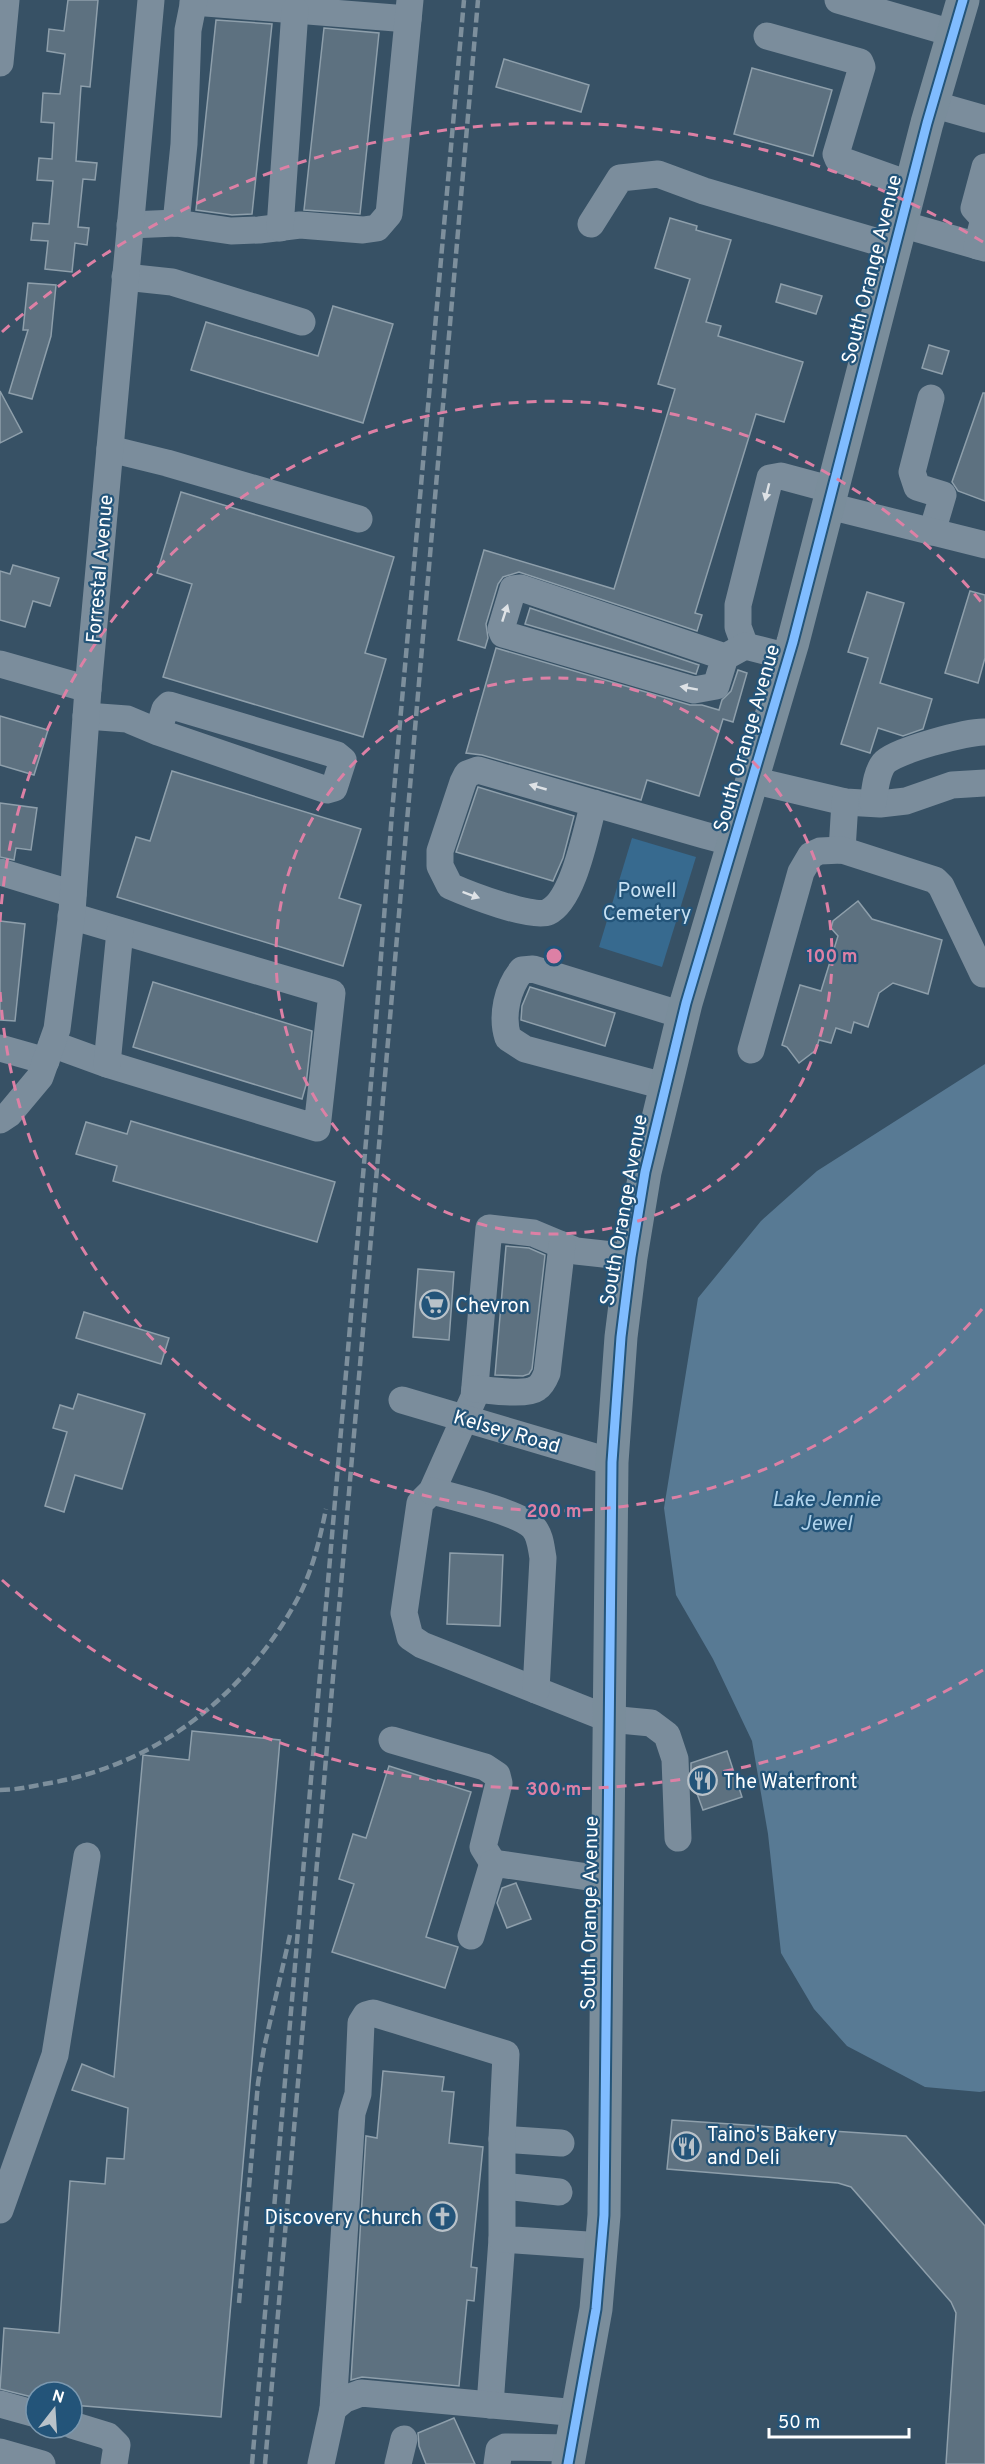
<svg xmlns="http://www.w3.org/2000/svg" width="985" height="2464" font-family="Overpass,sans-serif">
  <rect width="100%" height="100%" fill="#375165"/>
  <!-- green -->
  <polygon fill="#376a8f" points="632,838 696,857 662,967 599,947"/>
  <!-- water -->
  <polygon fill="#587a94" points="985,1064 985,2091 980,2092 925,2087 847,2046 814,2009 781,1953 768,1834 752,1741 713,1659 676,1595 664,1508 698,1298 761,1221 817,1171"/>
  <!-- building -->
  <g fill="#5d7180" stroke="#8e9fab" stroke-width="1.5">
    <polygon points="68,0 98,0 90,87 81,86 76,161 97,163 95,180 83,179 78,227 89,228 87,245 75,243 72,272 45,269 48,241 31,240 33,223 49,224 53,181 37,180 39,158 52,159 54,123 41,122 43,93 60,94 65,54 47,51 49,29 64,31"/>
    <polygon points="216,20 272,24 252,214 232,215 196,210"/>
    <polygon points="324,28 379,33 360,214 304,210"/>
    <polygon points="504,59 589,85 581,112 496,87"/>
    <polygon points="752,68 832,90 813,156 734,134"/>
    <polygon points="670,218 697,226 696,230 731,240 706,322 721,326 718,336 803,362 784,422 756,414 695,613 702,615 697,631 519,572 503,577 498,584 486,624 488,638 485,648 458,640 484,550 614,589 675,389 658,384 690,279 655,268"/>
    <polygon points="28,283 56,285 51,336 32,399 9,393 28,330 23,330"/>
    <polygon points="781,284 822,296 816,314 776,302"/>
    <polygon points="333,306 393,324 363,423 191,370 206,322 318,356"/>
    <polygon points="929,345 949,351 942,374 922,368"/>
    <polygon points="0,391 22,432 0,443"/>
    <polygon points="983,393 985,393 985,501 958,491 952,482"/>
    <polygon points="181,492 394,557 365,653 386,659 363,737 163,677 192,584 157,573"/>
    <polygon points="13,565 59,578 50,606 33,601 25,627 0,620 0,571 10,574"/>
    <polygon points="970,591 985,595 985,658 978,683 945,673"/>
    <polygon points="867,592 904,603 880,683 932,699 923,729 903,736 878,728 870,753 841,744 868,658 848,652"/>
    <polygon points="530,608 699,665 696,674 525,624"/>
    <polygon points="496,648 690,705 702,705 719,710 722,700 731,691 738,670 747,673 733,722 723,719 699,796 647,780 641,800 482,755 466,753"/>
    <polygon points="0,716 48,730 34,775 0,765"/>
    <polygon points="172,771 361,829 339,898 361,905 343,966 117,897 136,837 150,841"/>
    <polygon points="478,787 574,816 563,858 553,881 456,852"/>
    <polygon points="0,803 37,808 31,850 16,848 14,860 0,857"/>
    <polygon points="858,901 872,919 942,940 928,994 893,983 879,993 868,1027 854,1022 851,1033 836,1028 831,1043 819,1040 816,1050 799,1063 787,1047 782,1045 800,985 821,991 838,936 831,928 833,921"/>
    <polygon points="0,921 25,924 15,1021 0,1020"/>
    <polygon points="153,982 312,1031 306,1085 302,1099 133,1047"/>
    <polygon points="530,987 615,1013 605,1046 521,1020 522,1006"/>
    <polygon points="131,1121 335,1182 317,1242 113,1181 117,1166 76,1154 86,1122 127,1134"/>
    <polygon points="506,1246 529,1248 545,1255 532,1369 529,1374 523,1376 495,1375"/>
    <polygon points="418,1269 454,1272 449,1340 413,1337"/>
    <polygon points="84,1312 169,1338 161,1364 76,1338"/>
    <polygon points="78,1394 145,1414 122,1489 75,1475 64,1512 45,1506 67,1432 53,1428 60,1405 73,1409"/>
    <polygon points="450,1553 503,1555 500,1626 447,1624"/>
    <polygon points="192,1731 280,1740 221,2417 72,2405 72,2392 36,2392 36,2398 0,2389 4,2328 59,2333 70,2181 105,2184 107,2158 124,2159 128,2108 72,2090 82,2064 114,2077 143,1755 189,1760"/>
    <polygon points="727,1751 742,1797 703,1810 691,1777 691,1763"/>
    <polygon points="389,1766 471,1792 426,1937 458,1947 445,1988 332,1952 354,1884 339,1879 353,1834 366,1838"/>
    <polygon points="516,1883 531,1919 507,1928 497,1903 502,1888"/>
    <polygon points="383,2071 444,2077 442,2091 454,2092 449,2143 483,2147 471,2267 477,2268 474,2301 467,2300 459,2386 362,2377 351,2380 366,2136 377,2138"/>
    <polygon points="672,2120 906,2136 985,2226 985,2464 946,2464 956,2313 951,2302 851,2187 838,2183 667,2169"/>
    <polygon points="454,2418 475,2464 426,2464 419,2446 418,2433"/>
  </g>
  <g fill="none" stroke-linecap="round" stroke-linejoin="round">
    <!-- minor -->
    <g stroke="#7b8d9c" stroke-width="27">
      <polyline points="838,0 952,33"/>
      <polyline points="193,2 408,19"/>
      <polyline points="767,36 860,62 862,67 836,154 838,159 911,185"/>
      <polyline points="0,63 6,0"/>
      <polyline points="932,104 985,119"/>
      <polyline points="176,223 184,144 188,30 194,0"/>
      <polyline points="591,224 620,178 658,174 704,191 895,247"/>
      <polyline points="901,224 985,248"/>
      <polyline points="130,225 176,223 231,231 259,230 300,225 363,230 377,228 389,214 410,0"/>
      <polyline points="280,228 295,10"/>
      <polyline points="977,246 984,219 974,208 985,167"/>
      <polyline points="125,277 172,282 302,322"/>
      <polyline points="931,398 912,472 917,487 943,495 932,532"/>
      <polyline points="110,449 167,463 359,519"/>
      <polyline points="829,506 985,545"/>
      <polyline points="745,646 738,627 738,605 770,478 781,476 833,490"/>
      <polyline points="725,657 716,686 694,690 503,634 501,629 513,589 521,588 725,657 745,646 789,657"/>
      <polyline points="0,664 88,689"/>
      <polyline points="86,716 127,719 158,732 327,790 334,788 343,760 337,755 169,705 165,709 158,732"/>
      <polyline points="752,780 845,802 880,804 906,801 952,785 985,783"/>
      <path d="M 594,803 C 586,830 574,900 548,912 C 532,919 468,894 450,886 L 440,866 L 440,851 L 463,782 L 467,774 L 478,770 L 704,835 L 734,843"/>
      <path d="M 873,803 C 875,790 876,773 884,763 C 893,751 969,731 985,732"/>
      <polyline points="842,850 845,802"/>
      <polyline points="0,872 73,894"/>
      <polyline points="52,1044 107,1064 317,1128 332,993 71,916"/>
      <polyline points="0,1048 46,1061"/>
      <polyline points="751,1050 801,872 811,855 820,851 842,850 935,880 941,886 983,974"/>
      <polyline points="107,1064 120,931"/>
      <path d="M 664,1086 L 525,1049 L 508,1038 C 501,1016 507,988 522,970 L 533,969 L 682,1015"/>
      <polyline points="0,1120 9,1114 40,1077 57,1029 72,912 88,689 151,0"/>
      <polyline points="631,1257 576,1251 533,1233 489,1228 474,1397 432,1491 420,1503 404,1613 410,1637 422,1645 609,1719 651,1723 667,1735 675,1759 678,1838"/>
      <path d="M 475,1389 C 489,1390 526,1396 537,1388 C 542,1385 545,1378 547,1373 L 562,1245"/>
      <polyline points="402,1400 612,1462"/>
      <path d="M 432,1491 C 454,1497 520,1513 533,1527 C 541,1536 541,1548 543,1558 L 536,1690"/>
      <polyline points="392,1740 485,1767 497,1775 499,1783 483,1847 493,1863"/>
      <polyline points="471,1936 493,1863 608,1880"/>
      <polyline points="502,2139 561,2143"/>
      <polyline points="503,2186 559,2192"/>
      <polyline points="0,2210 55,2055 87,1856"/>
      <polyline points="0,2404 36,2414"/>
      <polyline points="490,2405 502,2239"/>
      <polyline points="333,2409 352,2113 358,2094 361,2023 366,2015 373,2013 506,2054 502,2139 502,2239 602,2246"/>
      <polyline points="72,2425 108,2436 117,2445 114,2464"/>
      <polyline points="0,2452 42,2464"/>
      <polyline points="321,2464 333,2409 345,2399 361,2393 578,2413"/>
      <polyline points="398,2464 404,2439"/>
      <polyline points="497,2464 499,2450 505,2447 571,2448"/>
    </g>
    <!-- major -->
    <polyline stroke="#7a8d9b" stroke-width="33" points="568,2464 596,2309 604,2215 612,1462 621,1337 631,1257 645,1172 686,1003 793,642 927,123 963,0"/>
    <!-- rail -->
    <g stroke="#7d8f9c" stroke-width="4.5" stroke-dasharray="10 4.5" stroke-linecap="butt">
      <path d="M 0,1790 C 17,1790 33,1786 50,1783 C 158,1764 248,1693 299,1596 C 313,1569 320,1538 326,1509"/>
      <polyline points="239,2303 258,2083 264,2048 290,1935"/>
      <polyline points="252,2464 374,1048 392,813 464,0"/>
      <polyline points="265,2464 478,0"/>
    </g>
    <defs>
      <polyline id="cycleway" points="568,2464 596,2309 604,2215 612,1462 621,1337 631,1257 645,1172 686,1003 793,642 927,123 963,0"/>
    </defs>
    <!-- cycleway casing -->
    <use href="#cycleway" stroke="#235479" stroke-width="13"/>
    <!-- cycleway -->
    <use href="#cycleway" stroke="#80bcff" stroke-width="9"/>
  </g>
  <!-- one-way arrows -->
  <defs><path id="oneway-solid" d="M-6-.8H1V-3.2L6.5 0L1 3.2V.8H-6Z" transform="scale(1.5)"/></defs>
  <g fill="#dee2e6">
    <use href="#oneway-solid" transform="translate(767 492) rotate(104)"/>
    <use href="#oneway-solid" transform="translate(505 613) rotate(-72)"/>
    <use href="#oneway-solid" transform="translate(689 688) rotate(-170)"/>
    <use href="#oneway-solid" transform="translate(538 787) rotate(-164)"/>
    <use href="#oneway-solid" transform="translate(471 895) rotate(20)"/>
  </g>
  <!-- distance rings -->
  <g fill="none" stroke="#dd80a5" stroke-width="3" stroke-dasharray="10 8">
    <circle cx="554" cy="956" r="278"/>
    <path d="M982 1309A555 555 0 0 1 0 990M0 922A555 555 0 0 1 982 603"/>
    <path d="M983 1670A833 833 0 0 1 2 1580M2 332A833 833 0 0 1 983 242"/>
  </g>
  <!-- icons -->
  <defs>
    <symbol id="supermarket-ring" viewBox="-11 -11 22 22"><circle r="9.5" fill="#235479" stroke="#b9c2c9" stroke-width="1.5"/><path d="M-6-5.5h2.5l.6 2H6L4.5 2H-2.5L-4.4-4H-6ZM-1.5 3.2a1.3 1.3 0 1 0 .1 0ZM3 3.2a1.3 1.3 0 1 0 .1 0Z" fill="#b9c2c9"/></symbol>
    <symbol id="restaurant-ring" viewBox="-11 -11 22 22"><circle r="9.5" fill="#235479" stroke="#b9c2c9" stroke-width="1.5"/><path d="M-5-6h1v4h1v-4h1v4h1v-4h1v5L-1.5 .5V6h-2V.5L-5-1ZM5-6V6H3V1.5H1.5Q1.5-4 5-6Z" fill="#b9c2c9"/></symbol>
    <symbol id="church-ring" viewBox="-11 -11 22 22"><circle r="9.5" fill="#235479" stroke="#b9c2c9" stroke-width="1.5"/><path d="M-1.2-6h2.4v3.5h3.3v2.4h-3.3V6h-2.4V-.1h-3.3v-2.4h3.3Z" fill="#b9c2c9"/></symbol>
  </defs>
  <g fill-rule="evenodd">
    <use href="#supermarket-ring" x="418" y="1288" width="33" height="33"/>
    <use href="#restaurant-ring" x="686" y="1764" width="33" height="33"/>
    <use href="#restaurant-ring" x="670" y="2130" width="33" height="33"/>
    <use href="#church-ring" x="426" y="2200" width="33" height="33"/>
  </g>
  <g text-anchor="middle" stroke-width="4.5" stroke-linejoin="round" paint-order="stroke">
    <!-- street labels -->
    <g font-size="20" fill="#fff" stroke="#235479">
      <text transform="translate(871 269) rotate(-76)" y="7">South Orange Avenue</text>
      <text transform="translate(99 569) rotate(-85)" y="7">Forrestal Avenue</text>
      <text transform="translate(746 738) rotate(-74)" y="7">South Orange Avenue</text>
      <text transform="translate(623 1210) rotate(-80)" y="7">South Orange Avenue</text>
      <text transform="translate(507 1431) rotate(16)" y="7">Kelsey Road</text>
      <text transform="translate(589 1913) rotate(-89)" y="7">South Orange Avenue</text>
    </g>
    <!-- park labels -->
    <g font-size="20" fill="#c8e1f3" stroke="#235479">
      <text x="647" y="897">Powell<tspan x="647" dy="23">Cemetery</tspan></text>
    </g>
    <!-- poi labels -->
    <g font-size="20" fill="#fff" stroke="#235479" text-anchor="start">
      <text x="455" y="1312">Chevron</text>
      <text x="723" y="1788">The Waterfront</text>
      <text x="707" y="2141">Taino's Bakery<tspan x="707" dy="23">and Deli</tspan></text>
      <text x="422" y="2224" text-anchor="end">Discovery Church</text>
    </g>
    <!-- water labels -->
    <g font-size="21" font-style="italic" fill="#b0d3ec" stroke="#235479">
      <text x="826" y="1506">Lake Jennie<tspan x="826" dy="24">Jewel</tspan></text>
    </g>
  </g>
  <circle cx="554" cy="956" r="9" fill="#dd80a5" stroke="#235479" stroke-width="3"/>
  <g font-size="18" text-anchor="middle" font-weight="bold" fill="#dd80a5" stroke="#235479" stroke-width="4.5" stroke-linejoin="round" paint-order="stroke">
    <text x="832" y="962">100 m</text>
    <text x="554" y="1517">200 m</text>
    <text x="554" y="1795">300 m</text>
  </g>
  <!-- north arrow -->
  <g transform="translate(54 2410) rotate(17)"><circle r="28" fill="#235479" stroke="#7b98af" stroke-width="1.5"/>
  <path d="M0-4.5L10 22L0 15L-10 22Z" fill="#b9c2c9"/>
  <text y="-9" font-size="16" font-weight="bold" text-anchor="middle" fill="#ffffff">N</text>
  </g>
  <!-- scale -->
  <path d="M769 2428v9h140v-9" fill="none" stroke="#ffffff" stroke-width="3"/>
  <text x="778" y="2428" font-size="18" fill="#ffffff" stroke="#235479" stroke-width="4.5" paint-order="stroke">50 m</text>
</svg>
